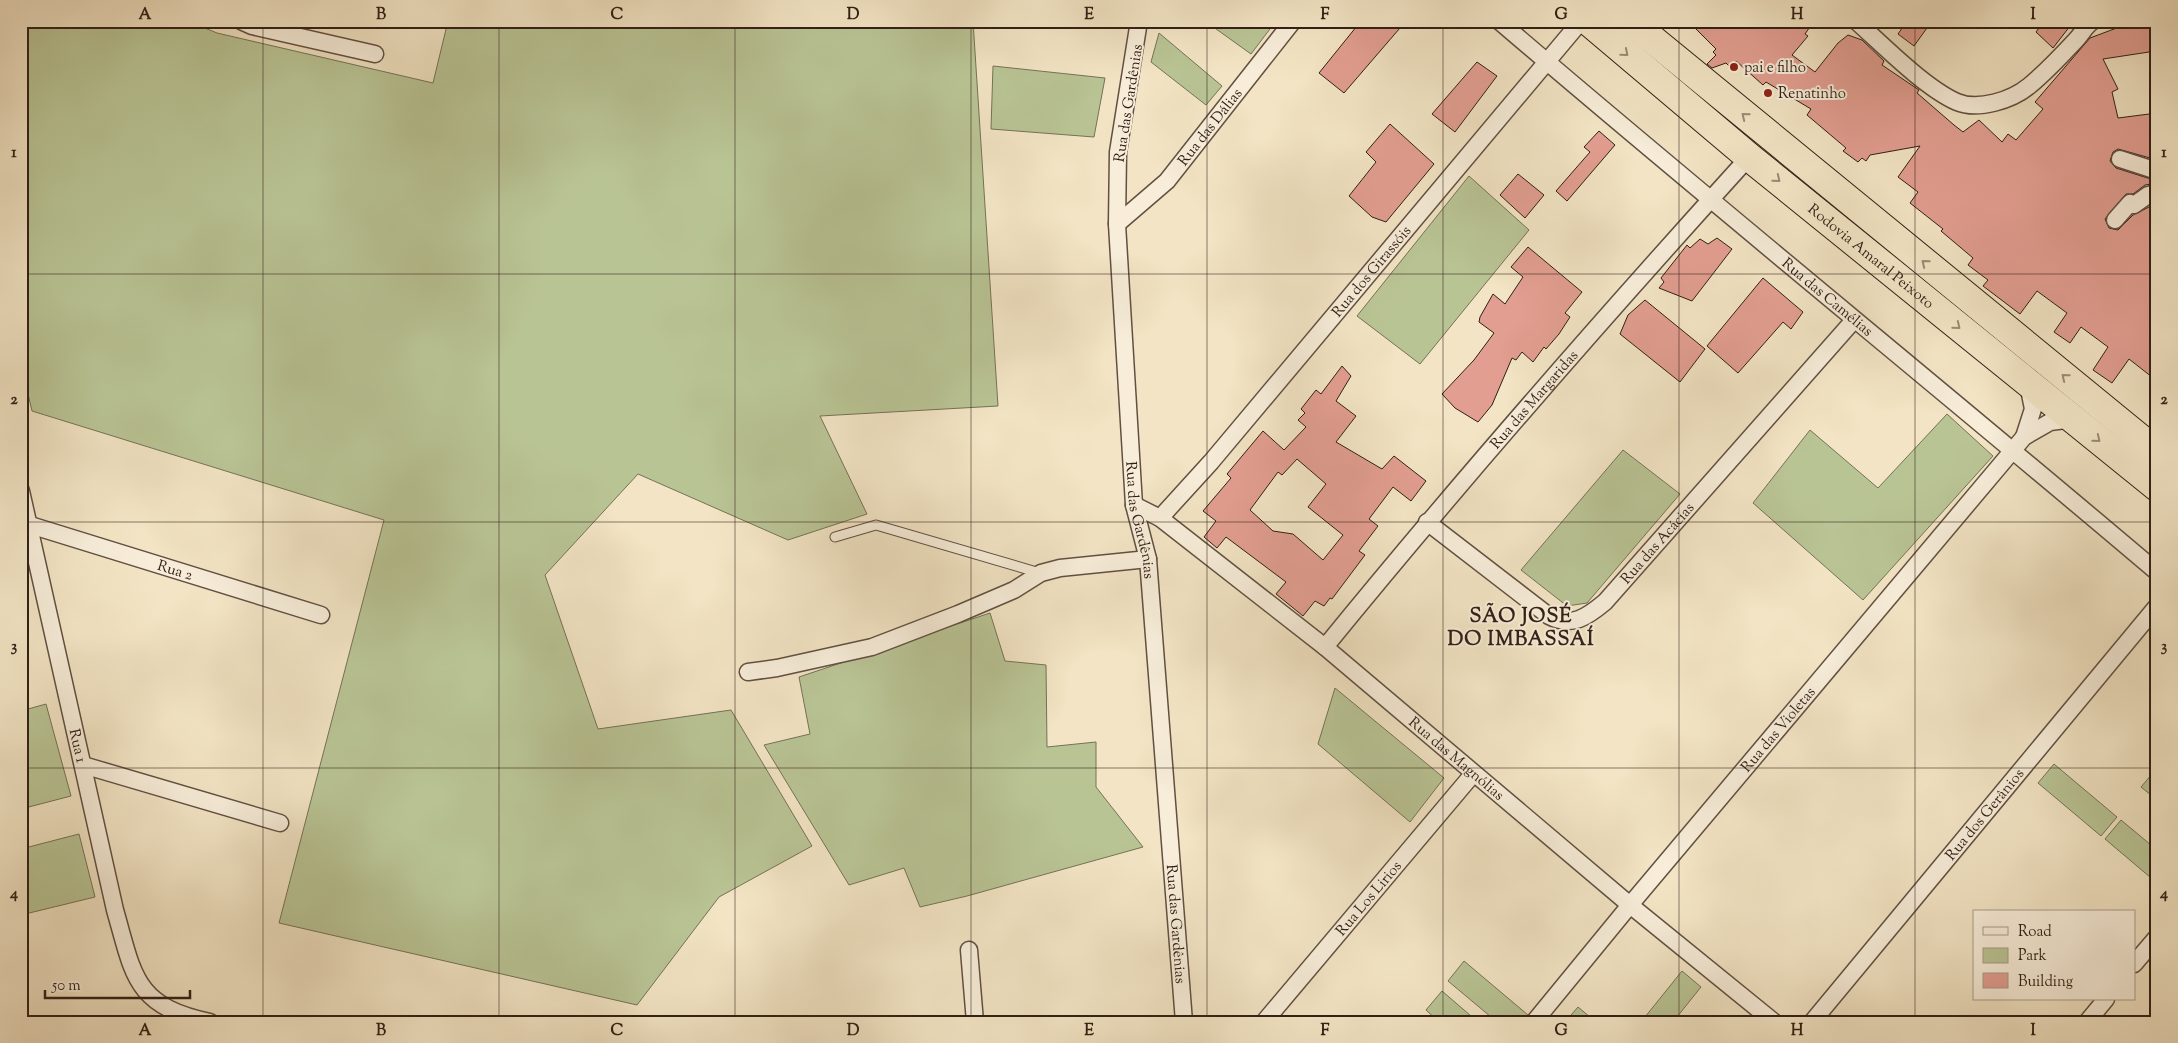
<svg xmlns="http://www.w3.org/2000/svg" width="2178" height="1043" font-family="'Sorts Mill Goudy',serif">
  <rect width="100%" height="100%" fill="#f2e4c4"/>
  <filter id="stains"><feTurbulence type="fractalNoise" baseFrequency=".004" numOctaves="4"/><feColorMatrix values="0 0 0 0 .2 0 0 0 0 .09 0 0 0 0 .02 0 0 0 .5 -.17"/></filter>
  <radialGradient id="worn" r=".72"><stop offset=".6" stop-color="#630" stop-opacity="0"/><stop offset="1" stop-color="#630" stop-opacity=".3"/></radialGradient>
  <!-- green -->
  <g fill="#b9c495" stroke="#757256">
    <polygon points="30,21 188,21 217,33 433,83 448,21 973,21 998,406 820,416 867,514 788,540 638,474 545,575 598,729 731,710 812,846 719,897 637,1005 279,923 384,520 32,411 21,364 21,37"/>
    <polygon points="1205,21 1276,21 1251,54"/>
    <polygon points="1159,33 1222,86 1206,105 1151,62"/>
    <polygon points="993,66 1105,78 1094,137 991,129"/>
    <polygon points="1469,176 1529,230 1420,364 1357,316"/>
    <polygon points="1947,414 1993,456 1863,600 1753,503 1810,430 1878,488"/>
    <polygon points="1623,450 1680,494 1587,603 1567,606 1521,570"/>
    <polygon points="990,613 1005,661 1046,665 1047,747 1096,742 1096,787 1143,847 967,896 920,907 904,868 849,885 764,745 810,734 799,677"/>
    <polygon points="1335,688 1444,778 1410,822 1318,744"/>
    <polygon points="46,704 71,796 21,809 21,711"/>
    <polygon points="2054,764 2117,817 2101,836 2038,783"/>
    <polygon points="2157,768 2157,800 2141,787"/>
    <polygon points="2121,820 2157,850 2157,883 2105,839"/>
    <polygon points="79,834 95,897 21,915 21,849"/>
    <polygon points="1464,961 1528,1015 1522,1022 1497,1022 1448,981"/>
    <polygon points="1682,971 1701,987 1673,1022 1641,1022"/>
    <polygon points="1442,991 1478,1022 1439,1022 1426,1010"/>
    <polygon points="1578,1007 1596,1022 1565,1022"/>
  </g>
  <!-- building -->
  <g fill="#e29e91" stroke="#311f16" fill-rule="evenodd">
    <polygon points="1361,21 1406,21 1344,93 1319,73"/>
    <polygon points="1704,21 1814,21 1805,34 1808,36 1792,55 1815,72 1838,43 1848,35 1862,40 1884,61 1882,65 1919,90 1917,93 1954,125 1963,132 1979,120 2002,142 2008,134 2016,140 2043,109 2035,102 2090,38 2122,26 2157,21 2157,46 2152,46 2149,52 2103,59 2118,89 2112,92 2118,118 2157,113 2157,160 2118,149 2113,152 2110,161 2116,168 2157,181 2157,183 2145,185 2133,194 2126,194 2105,219 2109,228 2118,230 2133,215 2157,203 2157,381 2129,359 2112,383 2093,370 2108,347 2081,327 2070,343 2054,332 2067,313 2037,291 2020,314 1983,286 1988,280 1968,265 1973,258 1941,231 1943,229 1910,203 1918,192 1898,177 1920,146 1870,155 1866,161 1862,158 1858,162 1843,151 1846,148 1807,115 1811,109 1766,82 1763,85 1736,61 1730,67 1726,63 1712,68 1707,64 1716,55 1713,52 1716,49 1696,29"/>
    <polygon points="1907,21 1932,21 1914,46 1898,34"/>
    <polygon points="2044,21 2074,21 2053,48 2036,32"/>
    <polygon points="1477,62 1497,76 1455,132 1432,114"/>
    <polygon points="1390,124 1434,164 1386,222 1372,217 1349,196 1376,162 1366,152"/>
    <polygon points="1599,131 1615,145 1567,201 1556,191 1590,152 1584,147"/>
    <polygon points="1518,174 1544,195 1525,218 1500,195"/>
    <polygon points="1717,238 1732,249 1692,301 1659,288 1664,282 1661,278 1687,245 1690,248 1700,239 1708,244"/>
    <polygon points="1528,247 1582,292 1565,313 1570,317 1559,334 1546,349 1544,347 1533,362 1522,352 1516,360 1512,358 1492,405 1478,422 1455,408 1442,394 1474,360 1494,333 1479,322 1480,317 1493,294 1505,304 1523,277 1511,267"/>
    <polygon points="1763,278 1803,312 1791,329 1783,322 1738,373 1707,346"/>
    <polygon points="1645,300 1705,349 1680,382 1620,334 1628,315"/>
    <path d="M 1342,366 L 1351,376 L 1336,401 L 1356,416 L 1336,442 L 1382,469 L 1394,456 L 1426,481 L 1411,501 L 1393,487 L 1369,519 L 1378,526 L 1359,551 L 1365,555 L 1332,599 L 1330,598 L 1324,606 L 1315,601 L 1303,616 L 1276,594 L 1286,582 L 1226,537 L 1217,548 L 1204,537 L 1216,521 L 1203,511 L 1231,478 L 1227,474 L 1263,431 L 1284,450 L 1306,427 L 1298,420 L 1305,413 L 1301,409 L 1316,390 L 1321,394 ZM 1297,459 L 1326,484 L 1308,507 L 1343,535 L 1323,560 L 1293,534 L 1273,531 L 1250,510 L 1278,472 L 1282,475 Z"/>
  </g>
  <g fill="none" stroke-linecap="round" stroke-linejoin="round">
    <defs>
      <polyline id="service" points="835,537 876,525 1040,573"/>
      <g id="minor">
        <polyline points="241,21 252,26 375,54"/>
        <path id="s1" d="M 1139,21 L 1118,152 L 1117,224 L 1134,505 L 1148,559 L 1184,1022"/>
        <path id="s2" d="M 1499,21 C 1716,207 1939,387 2157,572"/>
        <path d="M 1856,21 C 1883,45 1925,88 1957,102 C 1978,111 2012,100 2029,86 C 2045,73 2061,56 2075,41 C 2082,34 2085,26 2093,21"/>
        <polyline points="2120,159 2157,171"/>
        <polyline points="2115,220 2130,203 2134,205 2148,195 2157,193"/>
        <path id="s3" d="M 1117,224 L 1167,181 L 1293,21"/>
        <polyline points="2024,437 2033,409 2028,384"/>
        <path id="s4" d="M 21,491 L 115,910 C 134,976 134,1006 210,1022"/>
        <path id="s5" d="M 1134,505 L 1160,518 L 1325,647 L 1630,905 L 1774,1022"/>
        <path id="s6" d="M 1160,518 L 1211,462 L 1581,21"/>
        <path id="s7" d="M 1427,522 L 1549,616 C 1572,628 1587,617 1605,602 L 1854,320"/>
        <path id="s8" d="M 30,525 L 321,615"/>
        <path id="s9" d="M 1325,647 C 1462,479 1604,317 1749,157"/>
        <polyline points="748,672 777,668 872,647 958,614 1014,590 1041,573 1060,568 1148,559"/>
        <polyline points="83,765 280,823"/>
        <polyline points="969,950 975,1022"/>
        <polyline points="2134,964 2157,937"/>
        <path id="s10" d="M 1264,1022 L 1473,774"/>
        <path id="s11" d="M 1534,1022 L 1630,905 L 2024,437 L 2050,422 L 2073,419"/>
        <path id="s12" d="M 1812,1022 L 2157,606"/>
        <polyline points="2087,1022 2106,999"/>
      </g>
      <g id="trunk">
        <path id="s13" d="M 1588,21 L 1749,157 L 2157,487"/>
        <polyline points="1630,21 2157,452"/>
      </g>
    </defs>
    <!-- service casing -->
    <use href="#service" stroke="#615042" stroke-width="11"/>
    <!-- minor casing -->
    <use href="#minor" stroke="#615042" stroke-width="19"/>
    <!-- trunk casing -->
    <use href="#trunk" stroke="#311f16" stroke-width="30"/>
    <!-- service -->
    <use href="#service" stroke="#f7edd9" stroke-width="9"/>
    <!-- minor -->
    <use href="#minor" stroke="#f7edd9" stroke-width="16"/>
    <!-- trunk -->
    <use href="#trunk" stroke="#f2e4c4" stroke-width="28"/>
  </g>
  <!-- one-way arrows -->
  <defs><path id="oneway-chevron" d="M-2-3.5L2.5 0L-2 3.5" fill="none" stroke-width="1.6" stroke-linecap="round" stroke-linejoin="round" transform="scale(1.25)"/></defs>
  <g stroke="#9b8b76">
    <use href="#oneway-chevron" transform="translate(1625 53) rotate(40)"/>
    <use href="#oneway-chevron" transform="translate(1745 116) rotate(-141)"/>
    <use href="#oneway-chevron" transform="translate(1777 179) rotate(39)"/>
    <use href="#oneway-chevron" transform="translate(1925 263) rotate(-141)"/>
    <use href="#oneway-chevron" transform="translate(1957 326) rotate(39)"/>
    <use href="#oneway-chevron" transform="translate(2065 377) rotate(-141)"/>
    <use href="#oneway-chevron" transform="translate(2097 439) rotate(39)"/>
  </g>
  <!-- grid -->
  <path fill="none" stroke="#311f16" stroke-width="1" stroke-opacity="0.55" d="M 263,21 L 263,1022M 499,21 L 499,1022M 735,21 L 735,1022M 971,21 L 971,1022M 1207,21 L 1207,1022M 1443,21 L 1443,1022M 1679,21 L 1679,1022M 1915,21 L 1915,1022M 21,274 L 2157,274M 21,522 L 2157,522M 21,768 L 2157,768"/>
  <!-- markers -->
  <g fill="#8f2418" stroke="#f7edd9" stroke-width="2">
    <circle cx="1734" cy="67" r="5"/>
    <circle cx="1768" cy="93" r="5"/>
  </g>
  <g text-anchor="middle" stroke-width="4" stroke-linejoin="round" paint-order="stroke">
    <!-- poi labels -->
    <g font-size="15" fill="#311f16" stroke="#f7edd9" text-anchor="start">
      <text x="1744" y="72">pai e filho</text>
      <text x="1778" y="98">Renatinho</text>
    </g>
    <!-- street labels -->
    <g font-size="15" fill="#311f16" stroke="#f7edd9">
      <text transform="translate(1128 103) rotate(-81)" y="5">Rua das Gardênias</text>
      <text dy="5" stroke="none"><textPath href="#s3" startOffset="135">Rua das Dálias</textPath></text>
      <text dy="5" stroke="none"><textPath href="#s13" startOffset="368">Rodovia Amaral Peixoto</textPath></text>
      <text dy="5" stroke="none"><textPath href="#s6" startOffset="325">Rua dos Girassóis</textPath></text>
      <text dy="5" stroke="none"><textPath href="#s2" startOffset="429">Rua das Camélias</textPath></text>
      <text dy="5" stroke="none"><textPath href="#s9" startOffset="324">Rua das Margaridas</textPath></text>
      <text dy="5" stroke="none"><textPath href="#s1" startOffset="502">Rua das Gardênias</textPath></text>
      <text dy="5" stroke="none"><textPath href="#s7" startOffset="295">Rua das Acácias</textPath></text>
      <text dy="5" stroke="none"><textPath href="#s8" startOffset="152">Rua 2</textPath></text>
      <text dy="5" stroke="none"><textPath href="#s11" startOffset="381">Rua das Violetas</textPath></text>
      <text dy="5" stroke="none"><textPath href="#s4" startOffset="261">Rua 1</textPath></text>
      <text dy="5" stroke="none"><textPath href="#s5" startOffset="411">Rua das Magnólias</textPath></text>
      <text dy="5" stroke="none"><textPath href="#s12" startOffset="270">Rua dos Gerânios</textPath></text>
      <text dy="5" stroke="none"><textPath href="#s10" startOffset="162">Rua Los Lirios</textPath></text>
      <text dy="5" stroke="none"><textPath href="#s1" startOffset="908">Rua das Gardênias</textPath></text>
    </g>
    <!-- district labels -->
    <g font-size="20" font-weight="bold" letter-spacing="1" fill="#311f16" stroke="#f7edd9">
      <text x="1521" y="622">SÃO JOSÉ<tspan x="1521" dy="23">DO IMBASSAÍ</tspan></text>
    </g>
  </g>
  <!-- margin -->
  <rect width="2178" height="1043" fill="none" stroke="#f2e4c4" stroke-width="55"/>
  <!-- legend -->
  <rect x="1973" y="910" width="162" height="90" fill="#f7edd9" stroke="#a89b8b"/>
  <rect x="1983" y="927" width="25" height="8" fill="#f7edd9" stroke="#a89b8b"/>
  <text x="2018" y="936" font-size="15" fill="#311f16">Road</text>
  <rect x="1983" y="948" width="25" height="15" fill="#b9c495" stroke="#a89b8b"/>
  <text x="2018" y="960" font-size="15" fill="#311f16">Park</text>
  <rect x="1983" y="973" width="25" height="15" fill="#e29e91" stroke="#a89b8b"/>
  <text x="2018" y="986" font-size="15" fill="#311f16">Building</text>
  <!-- scale -->
  <path d="M45 990v8h145v-8" fill="none" stroke="#311f16" stroke-width="2.5"/>
  <text x="52" y="990" font-size="15" fill="#311f16" stroke="#f7edd9" stroke-width="4" paint-order="stroke">50 m</text>
  <rect x="28" y="28" width="2122" height="988" fill="none" stroke="#311f16" stroke-width="2"/>
  <g font-size="16" text-anchor="middle" font-weight="bold" fill="#311f16">
    <text x="145" y="19">A</text>
    <text x="381" y="19">B</text>
    <text x="617" y="19">C</text>
    <text x="853" y="19">D</text>
    <text x="1089" y="19">E</text>
    <text x="1325" y="19">F</text>
    <text x="1561" y="19">G</text>
    <text x="1797" y="19">H</text>
    <text x="2033" y="19">I</text>
    <text x="14" y="157">1</text>
    <text x="2164" y="157">1</text>
    <text x="14" y="404">2</text>
    <text x="2164" y="404">2</text>
    <text x="14" y="651">3</text>
    <text x="2164" y="651">3</text>
    <text x="14" y="898">4</text>
    <text x="2164" y="898">4</text>
    <text x="145" y="1035">A</text>
    <text x="381" y="1035">B</text>
    <text x="617" y="1035">C</text>
    <text x="853" y="1035">D</text>
    <text x="1089" y="1035">E</text>
    <text x="1325" y="1035">F</text>
    <text x="1561" y="1035">G</text>
    <text x="1797" y="1035">H</text>
    <text x="2033" y="1035">I</text>
  </g>
  <rect width="100%" height="100%" filter="url(#stains)"/>
  <rect width="100%" height="100%" fill="url(#worn)"/>
</svg>
